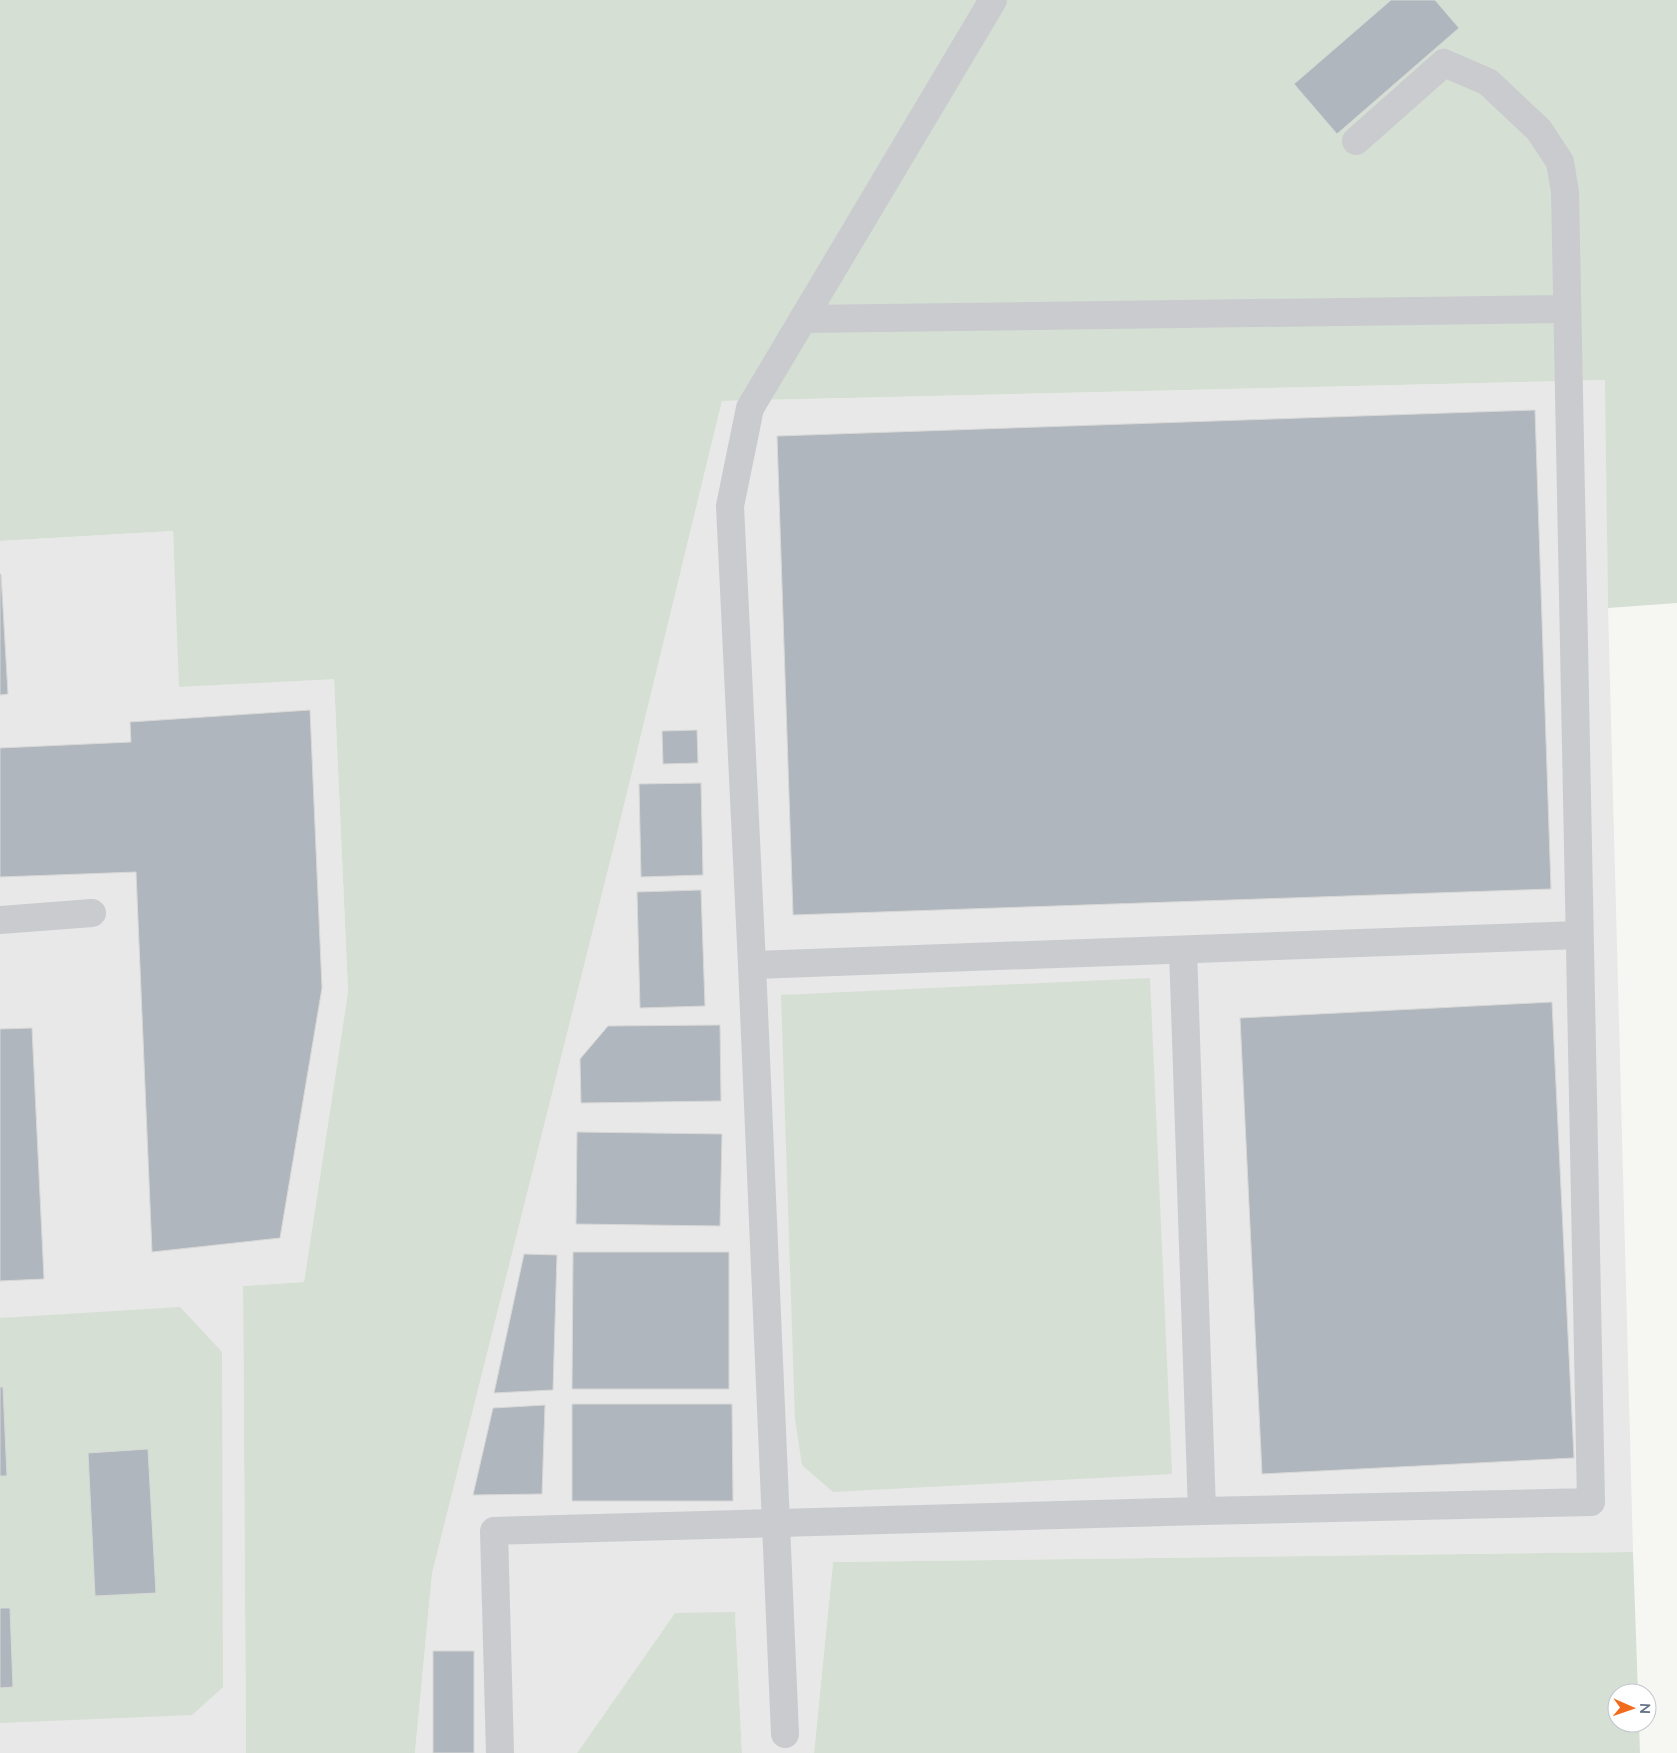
<svg xmlns="http://www.w3.org/2000/svg" width="1677" height="1753" font-family="Lato,sans-serif">
  <rect width="100%" height="100%" fill="#f6f7f3"/>
  <!-- built -->
  <g fill="#e7e8e7">
    <polygon points="1606,380 1608,608 1633,1552 833,1562 814,1753 742,1753 735,1613 675,1613 577,1753 415,1753 432,1574 618,830 722,401"/>
    <polygon points="173,531 180,687 334,678 348,992 304,1282 243,1286 246,1753 0,1753 0,541"/>
  </g>
  <!-- green -->
  <g fill="#d6dfd4">
    <polygon points="0,0 1677,0 1677,603 1608,608 1605,380 722,401 618,830 432,1574 415,1753 246,1753 243,1286 304,1282 348,992 334,679 179,687 173,531 0,541"/>
    <polygon points="1150,978 1172,1474 833,1492 802,1465 795,1419 781,995"/>
    <polygon points="180,1307 222,1352 223,1687 192,1715 0,1723 0,1318"/>
    <polygon points="1633,1552 1638,1693 1617,1693 1617,1723 1639,1723 1640,1753 814,1753 833,1562"/>
    <polygon points="735,1612 742,1753 577,1753 675,1613"/>
  </g>
  <!-- building -->
  <g fill="#b0b6be" stroke="#d8d8d6">
    <polygon points="1391,0 1435,0 1459,28 1337,134 1294,84"/>
    <polygon points="1535,410 1551,889 793,915 777,436"/>
    <polygon points="0,574 1,574 8,694 0,695"/>
    <polygon points="310,710 322,988 280,1238 152,1252 136,872 0,877 0,748 131,742 130,722"/>
    <polygon points="697,730 698,763 663,764 662,731"/>
    <polygon points="701,783 703,875 641,877 639,784"/>
    <polygon points="701,890 705,1006 640,1008 637,892"/>
    <polygon points="1552,1002 1574,1458 1262,1474 1240,1018"/>
    <polygon points="720,1025 721,1101 581,1103 580,1059 608,1026"/>
    <polygon points="32,1028 44,1279 0,1281 0,1029"/>
    <polygon points="577,1132 722,1134 720,1226 576,1224"/>
    <polygon points="573,1252 729,1252 729,1389 572,1389"/>
    <polygon points="524,1254 557,1255 553,1390 494,1393"/>
    <polygon points="0,1387 3,1387 7,1476 0,1476"/>
    <polygon points="572,1404 732,1404 733,1501 572,1501"/>
    <polygon points="545,1405 542,1494 473,1495 493,1408"/>
    <polygon points="148,1449 156,1593 95,1596 88,1453"/>
    <polygon points="0,1608 10,1608 13,1687 0,1688"/>
    <rect x="433" y="1651" width="41" height="102"/>
  </g>
  <g fill="none" stroke-linecap="round" stroke-linejoin="round">
    <!-- minor -->
    <g stroke="#c9cbcf" stroke-width="28">
      <polyline points="993,0 750,408 730,506 752,965 1579,935"/>
      <polyline points="803,319 1567,309"/>
      <polyline points="0,920 92,913"/>
      <polyline points="752,965 785,1734"/>
      <polyline points="1202,1511 1591,1502 1565,192 1560,162 1539,130 1488,82 1444,63 1356,141"/>
      <polyline points="500,1753 494,1531 1202,1511 1183,950"/>
    </g>
  </g>
  <!-- north arrow -->
  <g transform="translate(1632 1708) rotate(92)"><circle r="24" fill="#ffffff" stroke="#c1c7cf"/>
  <path d="M0-4L9 19L0 12L-9 19Z" fill="#f16b1a"/>
  <text y="-8" font-size="14" font-weight="bold" text-anchor="middle" fill="#637287">N</text>
  </g>
</svg>
